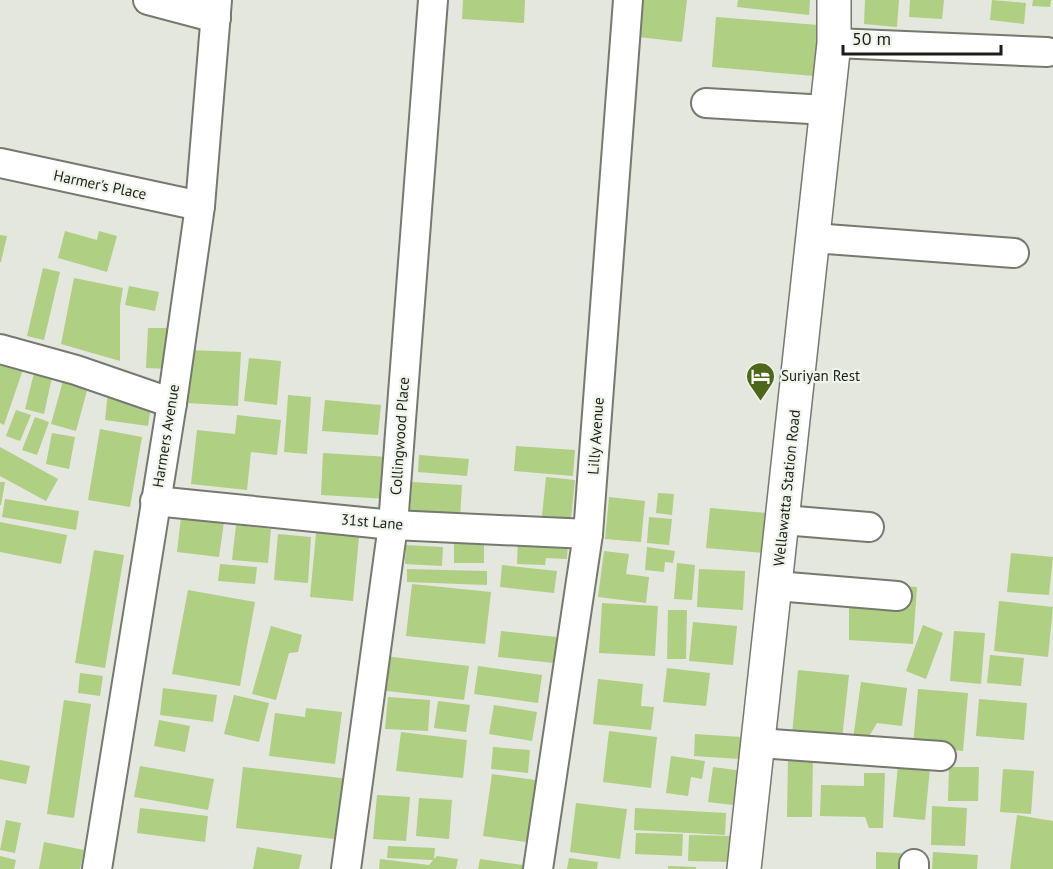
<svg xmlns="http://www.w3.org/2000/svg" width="1053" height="869" font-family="'PT Sans',sans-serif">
  <rect width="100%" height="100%" fill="#e3e7de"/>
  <!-- building -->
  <g fill="#afcf82">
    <polygon points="463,0 525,0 524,23 462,19"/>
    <polygon points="643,0 687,0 682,42 639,37"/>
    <polygon points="738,0 810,0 809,15 737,7"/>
    <polygon points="865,0 899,0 897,27 864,24"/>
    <polygon points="910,0 944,0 942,19 909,17"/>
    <polygon points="992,0 1026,3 1024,24 990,20"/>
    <polygon points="1033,0 1051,0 1050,7 1032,6"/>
    <polygon points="716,17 818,25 814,76 712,67"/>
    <polygon points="65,231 97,240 99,231 117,236 107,272 58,258"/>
    <polygon points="0,235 7,236 1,262 0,262"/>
    <polygon points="43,268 60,272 44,340 27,336"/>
    <polygon points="74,278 123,288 120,306 120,361 61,344"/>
    <polygon points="129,286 159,292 155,311 125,305"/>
    <polygon points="148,328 171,328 169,369 146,368"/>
    <polygon points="189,350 241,352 238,406 186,403"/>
    <polygon points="0,352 29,352 4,425 0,423"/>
    <polygon points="249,358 281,361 277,405 244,401"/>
    <polygon points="34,373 52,377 44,414 25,409"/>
    <polygon points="63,381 88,387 76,431 51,424"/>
    <polygon points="108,392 152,399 148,426 105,420"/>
    <polygon points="288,395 311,397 307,454 284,452"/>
    <polygon points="325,400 381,405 378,435 322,431"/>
    <polygon points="16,410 31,415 20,441 6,436"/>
    <polygon points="237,415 281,420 277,455 251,452 247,490 191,484 197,430 235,434"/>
    <polygon points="35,417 49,422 37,455 22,450"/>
    <polygon points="100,429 142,437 130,507 88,500"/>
    <polygon points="52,433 75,437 69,469 46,464"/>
    <polygon points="516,446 575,450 573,476 514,471"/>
    <polygon points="0,447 58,479 46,501 0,476"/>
    <polygon points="323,453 389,457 387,499 321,495"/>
    <polygon points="419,455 469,459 467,476 418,472"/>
    <polygon points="546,477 575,480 570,528 541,525"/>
    <polygon points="0,482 5,482 1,505 0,505"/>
    <polygon points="412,482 462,485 460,519 410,516"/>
    <polygon points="658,493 674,494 672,515 656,513"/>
    <polygon points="609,497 645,501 641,542 605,539"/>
    <polygon points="5,499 79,511 76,530 2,517"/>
    <polygon points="710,508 779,514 775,554 706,548"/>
    <polygon points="181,517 224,522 219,557 177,552"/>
    <polygon points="649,517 672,519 669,545 647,543"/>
    <polygon points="0,522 67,535 61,564 0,552"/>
    <polygon points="317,523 360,527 353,601 310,597"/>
    <polygon points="236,525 271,529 268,563 232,560"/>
    <polygon points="278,534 311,537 308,583 274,580"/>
    <polygon points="518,539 568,541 567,559 546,558 545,565 517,564"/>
    <rect x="454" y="541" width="30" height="22"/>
    <polygon points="406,545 443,547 442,566 405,564"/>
    <polygon points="647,547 675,551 673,563 665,562 664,572 645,570"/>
    <polygon points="94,550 124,555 105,668 75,663"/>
    <polygon points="604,551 629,554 626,574 649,577 646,603 598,597"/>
    <polygon points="1011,553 1053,557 1049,595 1007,592"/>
    <polygon points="677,563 695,565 692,600 674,599"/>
    <polygon points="220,564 257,567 255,584 218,581"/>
    <polygon points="502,565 557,571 554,593 500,587"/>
    <polygon points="407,569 487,571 487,585 407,582"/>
    <polygon points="699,569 745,571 743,610 697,607"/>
    <polygon points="849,582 917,587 913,644 849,640"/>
    <polygon points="412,584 491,592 485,644 406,636"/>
    <polygon points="188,590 255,602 240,686 172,674"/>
    <polygon points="999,601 1053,607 1048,657 994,651"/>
    <polygon points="602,603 658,606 655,656 599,653"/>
    <polygon points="668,610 687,610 686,659 667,659"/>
    <polygon points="693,622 737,626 733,665 689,661"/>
    <polygon points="923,625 943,633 926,679 906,671"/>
    <polygon points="271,626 302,635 298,652 289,653 276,700 252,694"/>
    <polygon points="501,631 566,638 563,664 498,657"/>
    <polygon points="954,631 985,633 981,684 950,681"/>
    <polygon points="990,655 1024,658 1021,686 987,683"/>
    <polygon points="384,656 469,666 464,700 379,690"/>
    <polygon points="478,666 542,675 538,703 474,694"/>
    <polygon points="667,668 710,673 706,706 663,702"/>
    <polygon points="798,670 849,675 842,739 792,735"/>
    <polygon points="80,673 103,676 100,696 78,693"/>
    <polygon points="598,679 643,684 641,706 654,707 651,730 593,724"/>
    <polygon points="861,682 907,688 902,726 877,723 867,740 853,739"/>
    <polygon points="163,688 217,695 213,722 160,715"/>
    <polygon points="918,689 968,693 963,751 913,746"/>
    <polygon points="234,695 269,703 259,742 224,734"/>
    <polygon points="388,697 430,700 428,731 385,729"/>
    <polygon points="979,699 1027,703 1024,740 976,736"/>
    <polygon points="64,700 91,704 74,818 47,814"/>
    <polygon points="438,701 470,705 466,732 434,728"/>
    <polygon points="494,705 537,712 532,741 489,734"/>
    <polygon points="306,708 342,712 335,764 269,756 275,713 305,717"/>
    <polygon points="159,720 190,726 185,752 154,746"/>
    <polygon points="609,731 657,737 651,788 603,782"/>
    <polygon points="401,732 467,740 463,778 396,771"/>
    <polygon points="695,734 742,737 740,759 694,756"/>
    <polygon points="493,747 530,750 528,773 491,769"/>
    <polygon points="671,756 705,761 702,779 691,777 688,796 666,793"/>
    <polygon points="788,757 813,757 812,817 787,817"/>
    <polygon points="0,760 30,766 26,784 0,779"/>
    <polygon points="898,765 930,768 925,820 893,817"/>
    <polygon points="140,766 214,779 208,810 134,797"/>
    <polygon points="243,767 350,779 343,840 236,828"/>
    <polygon points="713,767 750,772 747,796 735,795 733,805 708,802"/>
    <polygon points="949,767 979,767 978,801 948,801"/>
    <polygon points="1003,769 1034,771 1031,814 1000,812"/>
    <polygon points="864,773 885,773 883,828 869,828 865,817 820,816 821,785 864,786"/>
    <polygon points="492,774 557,783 548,845 483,836"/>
    <polygon points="377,795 410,797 406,841 373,839"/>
    <polygon points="419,798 452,800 449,839 416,836"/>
    <polygon points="576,803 627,809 620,859 570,852"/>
    <polygon points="932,806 967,808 965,846 931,845"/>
    <polygon points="140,808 208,816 205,842 137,833"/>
    <polygon points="635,808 726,813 725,835 634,830"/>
    <polygon points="1017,815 1053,821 1053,869 1010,869"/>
    <polygon points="6,820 21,823 15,853 0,850"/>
    <polygon points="636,833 683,834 682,856 635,854"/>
    <polygon points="689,835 731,836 730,862 688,861"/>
    <polygon points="44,842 84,850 80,869 39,869"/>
    <polygon points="388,846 435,848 434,859 437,856 458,859 456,869 379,869 380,859 429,865 433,860 387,858"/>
    <polygon points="257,847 302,855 299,869 253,869"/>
    <polygon points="876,852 901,853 900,869 876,869"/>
    <polygon points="933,852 978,855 977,869 932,869"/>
    <polygon points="0,856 16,860 14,869 0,869"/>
    <polygon points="569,858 598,862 597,869 567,869"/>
    <polygon points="480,859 523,865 522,869 478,869"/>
    <polygon points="668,866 696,867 696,869 668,869"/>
  </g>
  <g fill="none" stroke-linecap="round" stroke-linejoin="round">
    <defs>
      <g id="minor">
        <polyline points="148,0 216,18"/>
        <polyline points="834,43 1047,52"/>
        <polyline points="706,103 827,110"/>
        <polyline points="0,163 200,206"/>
        <polyline points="813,238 1014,253"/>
        <polyline points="0,349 76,370 172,403"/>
        <polyline points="155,501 393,525 588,534"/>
        <polyline points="783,520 869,527"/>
        <polyline points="776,586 897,596"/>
        <polyline points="758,743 941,756"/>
        <polyline points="97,869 172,403 200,206 217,0"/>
        <polyline points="346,869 393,525 433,0"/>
        <polyline points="538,869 588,534 628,0"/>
        <polyline points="914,869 914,864"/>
      </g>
      <polyline id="major" points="744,869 834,43 834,0"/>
    </defs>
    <!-- minor casing -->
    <use href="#minor" stroke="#757970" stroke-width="32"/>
    <!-- major casing -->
    <use href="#major" stroke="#757970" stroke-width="36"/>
    <!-- minor -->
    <use href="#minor" stroke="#fff" stroke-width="28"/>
    <!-- major -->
    <use href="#major" stroke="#fff" stroke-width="33"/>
  </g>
  <!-- icons -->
  <defs>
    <symbol id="hotel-pin" viewBox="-11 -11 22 30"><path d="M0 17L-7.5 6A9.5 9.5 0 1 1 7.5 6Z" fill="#4d681a" stroke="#f0f5eb"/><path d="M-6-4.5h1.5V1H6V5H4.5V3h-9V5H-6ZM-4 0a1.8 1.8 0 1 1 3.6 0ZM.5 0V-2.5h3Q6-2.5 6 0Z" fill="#fff"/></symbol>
  </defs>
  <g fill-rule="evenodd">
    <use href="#hotel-pin" x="744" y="360" width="33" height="45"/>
  </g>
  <g text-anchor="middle" stroke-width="4.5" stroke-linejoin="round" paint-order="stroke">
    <!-- street labels -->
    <g font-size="15" fill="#1c1e1a" stroke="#f0f5eb">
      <text transform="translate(100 185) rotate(12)" y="5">Harmer's Place</text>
      <text transform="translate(166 436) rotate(-81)" y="5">Harmers Avenue</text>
      <text transform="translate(400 436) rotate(-86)" y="5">Collingwood Place</text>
      <text transform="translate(596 436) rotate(-86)" y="5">Lilly Avenue</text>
      <text transform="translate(787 488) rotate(-84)" y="5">Wellawatta Station Road</text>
      <text transform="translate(372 522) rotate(5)" y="5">31st Lane</text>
    </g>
    <!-- poi labels -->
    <g font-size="15" fill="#1c1e1a" stroke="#f0f5eb" text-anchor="start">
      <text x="781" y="381">Suriyan Rest</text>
    </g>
  </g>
  <!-- scale -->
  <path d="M843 45v9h158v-9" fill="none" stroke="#1c1e1a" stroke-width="3"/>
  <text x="852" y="45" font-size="18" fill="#1c1e1a" stroke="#f0f5eb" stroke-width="4.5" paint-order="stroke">50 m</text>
</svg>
